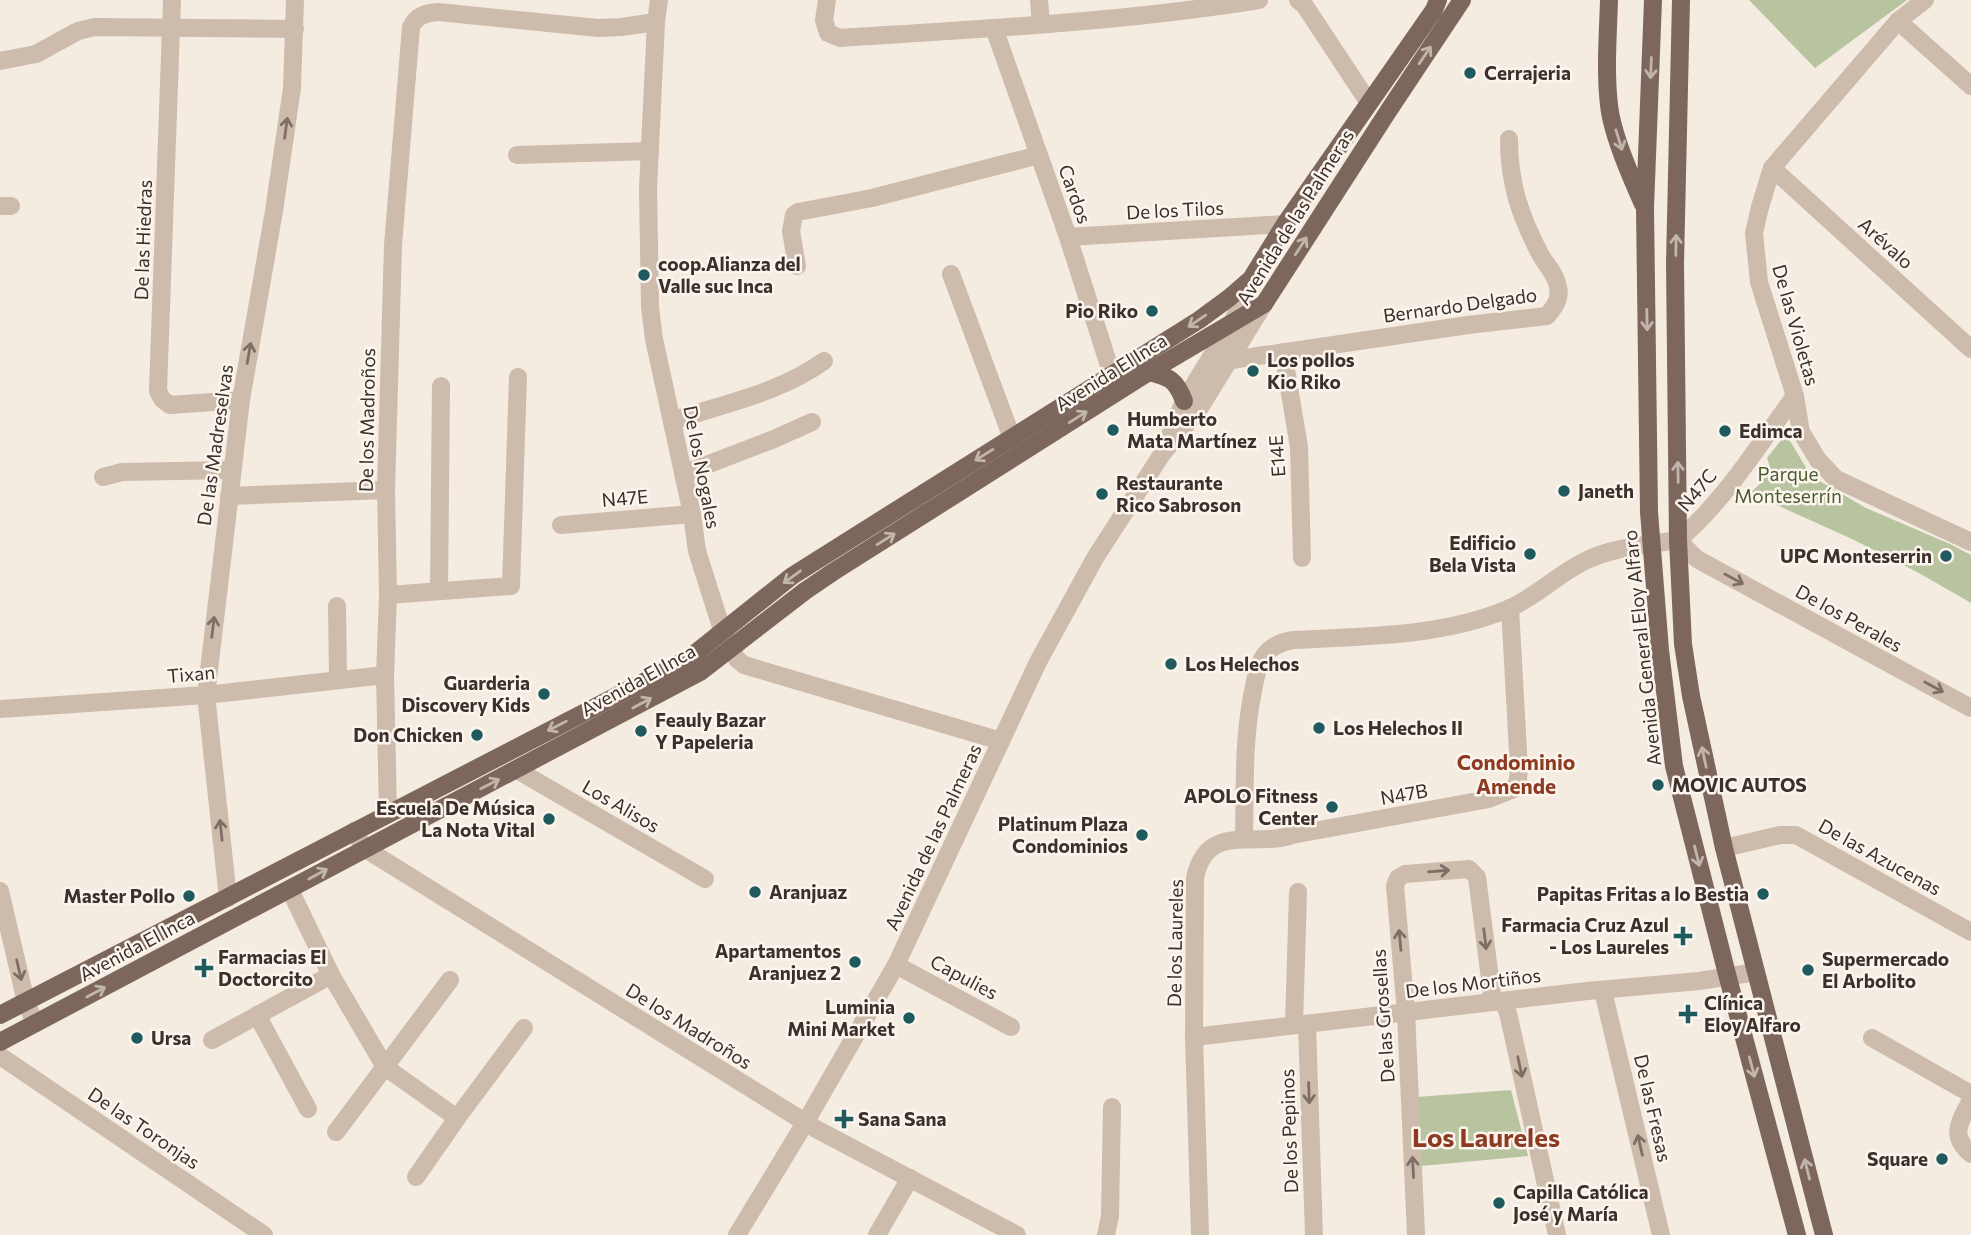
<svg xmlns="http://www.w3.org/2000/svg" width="1971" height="1235" font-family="Commissioner,sans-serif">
  <rect width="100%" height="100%" fill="#f4ebe1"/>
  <!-- green -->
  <g fill="#b8c4a0">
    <polygon points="1749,0 1907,0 1815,68"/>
    <polygon points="1786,434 1811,476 1866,508 1950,544 1971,555 1971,603 1919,573 1852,539 1750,493 1761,483 1770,467 1767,458"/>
    <polygon points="1511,1090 1528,1156 1421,1166 1416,1097"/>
  </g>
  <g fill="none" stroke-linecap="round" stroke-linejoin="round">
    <!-- minor -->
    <g stroke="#cdbbac" stroke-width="18">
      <polyline points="172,0 158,391 162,399 170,405 241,400"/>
      <polyline points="659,0 656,22 648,188 650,307 654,339 692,514 697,551 723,633 737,659 744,665 1001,741"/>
      <path d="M 827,0 L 824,20 L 828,33 L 840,38 C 980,29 1121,22 1259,0"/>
      <polyline points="1039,0 1041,24"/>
      <polyline points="1298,0 1305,6 1369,103"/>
      <polyline points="1925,0 1898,21 1772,168 1760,207 1754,233 1759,282 1795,396 1801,432 1818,460 1836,479 1971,542"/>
      <polyline points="1898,21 1971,86"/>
      <polyline points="994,28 1068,237 1112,375"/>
      <polyline points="0,61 36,54 78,31 95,27 295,29"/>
      <polyline points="517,155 650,151"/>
      <polyline points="1772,168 1971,349"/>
      <polyline points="0,206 11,206"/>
      <polyline points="1068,237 1285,224"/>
      <polyline points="797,266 791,231 794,215 798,212 872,198 1039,155"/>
      <polyline points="951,274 1012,438"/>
      <polyline points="1283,352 1299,447 1302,558"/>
      <path d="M 1231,360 L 1468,325 L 1547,316 C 1554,307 1561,300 1558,287 C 1556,274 1546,265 1540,254 C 1520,215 1509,184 1509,139"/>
      <path d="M 672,421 C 723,404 780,393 824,361"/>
      <polyline points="1170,435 1184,401 1232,323 1251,279"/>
      <polyline points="683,474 774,439 812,422"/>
      <polyline points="103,477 122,472 232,470"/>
      <polyline points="229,496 386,490"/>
      <polyline points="561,525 692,514"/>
      <polyline points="1678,540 1697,559 1971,708"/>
      <path d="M 1678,540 C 1724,502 1759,444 1795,396"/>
      <polyline points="439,591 441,386"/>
      <polyline points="388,595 511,586 518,377"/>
      <polyline points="337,606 338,680"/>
      <polyline points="0,709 206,695 385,675"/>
      <polyline points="517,770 705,879"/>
      <path d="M 388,814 L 385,675 L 388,595 L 386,490 L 393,245 L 411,27 C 417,15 426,13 438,12 L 598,28 L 621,27 L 656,22"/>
      <polyline points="354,831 364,848 816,1129 1017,1235"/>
      <path d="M 1244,839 C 1245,789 1243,739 1253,691 C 1255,681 1257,668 1262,659 C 1269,647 1280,642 1293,640 C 1365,636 1441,637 1508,609 C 1536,597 1558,574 1585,561 C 1613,547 1647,545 1678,540"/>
      <polyline points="1724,848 1780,835 1796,835 1971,932"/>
      <polyline points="290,890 331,975 385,1067 457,1118"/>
      <polyline points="0,891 26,1002 35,1023"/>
      <polyline points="228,898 206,695 241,400 274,211 292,88 295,0"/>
      <polyline points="896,965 1011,1027"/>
      <polyline points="1603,991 1661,1235"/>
      <polyline points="1504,1001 1509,1017 1557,1235"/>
      <polyline points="257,1015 308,1109"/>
      <polyline points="1294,1025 1298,892"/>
      <polyline points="1307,1025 1314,1235"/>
      <polyline points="1194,1037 1587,991 1699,981 1756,972"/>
      <polyline points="1872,1038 1971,1094"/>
      <polyline points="212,1040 331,975"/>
      <polyline points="0,1056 264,1235"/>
      <path d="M 1971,1100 C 1960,1122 1949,1135 1971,1154"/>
      <polyline points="336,1132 450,980"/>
      <polyline points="416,1177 457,1118 524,1028"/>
      <polyline points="737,1235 805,1123 896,965 1038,662 1095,558 1162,454 1199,409 1264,304"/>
      <polyline points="877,1235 910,1178"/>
      <polyline points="1106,1235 1110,1216 1112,1107"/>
      <path d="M 1200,1235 L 1194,1037 L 1195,878 C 1204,834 1235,840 1270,839 C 1277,839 1285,837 1292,835 L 1489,799 L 1514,789 L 1518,780 L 1519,769 L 1510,608"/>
      <polyline points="1416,1235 1406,1012 1395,886 1398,878 1405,874 1469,869 1477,877 1493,1002"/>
    </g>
    <!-- major -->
    <g stroke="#7d675c" stroke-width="18">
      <path d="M 1609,0 C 1608,35 1605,70 1609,105 C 1612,134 1631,177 1643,204"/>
      <polyline points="1653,0 1645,208 1649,512 1660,650 1674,766 1728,978 1797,1235"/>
      <polyline points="1681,0 1675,263 1678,540 1683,644 1691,696 1724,848 1824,1235"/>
      <path d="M 1149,372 C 1170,377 1176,380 1184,401"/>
      <polyline points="0,1015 688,659 792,576 1199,320 1229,298 1251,279 1285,224 1434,10 1438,0"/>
      <polyline points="0,1042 700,672 805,591 833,572 1149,372 1264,304 1387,113 1462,0"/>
    </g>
  </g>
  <!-- one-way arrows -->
  <defs><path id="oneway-shaft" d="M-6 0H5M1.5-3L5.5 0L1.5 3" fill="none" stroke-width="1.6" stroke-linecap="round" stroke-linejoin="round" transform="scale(1.75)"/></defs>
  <g stroke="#c2b5ac">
    <use href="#oneway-shaft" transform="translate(1425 55) rotate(-56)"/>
    <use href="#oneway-shaft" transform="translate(1651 68) rotate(92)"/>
    <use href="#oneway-shaft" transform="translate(1619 140) rotate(73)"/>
    <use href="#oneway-shaft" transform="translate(1676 245) rotate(-89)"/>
    <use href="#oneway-shaft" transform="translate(1301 246) rotate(-57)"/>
    <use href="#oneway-shaft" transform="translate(1647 320) rotate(89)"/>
    <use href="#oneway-shaft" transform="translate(1197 321) rotate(146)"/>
    <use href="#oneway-shaft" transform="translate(1078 417) rotate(-32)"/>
    <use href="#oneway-shaft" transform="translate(984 455) rotate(148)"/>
    <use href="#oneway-shaft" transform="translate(1678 472) rotate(-91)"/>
    <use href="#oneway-shaft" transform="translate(886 539) rotate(-32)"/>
    <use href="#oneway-shaft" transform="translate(792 577) rotate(144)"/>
    <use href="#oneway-shaft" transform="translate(642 703) rotate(-28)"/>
    <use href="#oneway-shaft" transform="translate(557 726) rotate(153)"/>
    <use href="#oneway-shaft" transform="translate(1704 757) rotate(-102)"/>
    <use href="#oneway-shaft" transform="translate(490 784) rotate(-27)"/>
    <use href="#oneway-shaft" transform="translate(1697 856) rotate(76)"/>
    <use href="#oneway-shaft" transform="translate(318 874) rotate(-29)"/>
    <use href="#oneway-shaft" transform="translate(96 992) rotate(-28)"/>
    <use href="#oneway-shaft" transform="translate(1752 1067) rotate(75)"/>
    <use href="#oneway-shaft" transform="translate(1807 1169) rotate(-104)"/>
  </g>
  <g stroke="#7d6f65">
    <use href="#oneway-shaft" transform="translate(286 128) rotate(-82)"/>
    <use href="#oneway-shaft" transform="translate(249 353) rotate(-80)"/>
    <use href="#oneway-shaft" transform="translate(1734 579) rotate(29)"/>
    <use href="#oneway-shaft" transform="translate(213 627) rotate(-83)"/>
    <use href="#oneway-shaft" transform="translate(1934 687) rotate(29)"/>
    <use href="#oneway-shaft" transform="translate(221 830) rotate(-96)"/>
    <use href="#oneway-shaft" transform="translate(1439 871) rotate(-5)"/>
    <use href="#oneway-shaft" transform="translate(1485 939) rotate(83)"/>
    <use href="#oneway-shaft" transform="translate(1400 940) rotate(-95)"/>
    <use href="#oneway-shaft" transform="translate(19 970) rotate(77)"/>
    <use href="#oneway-shaft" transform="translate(1520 1067) rotate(78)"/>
    <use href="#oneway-shaft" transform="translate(1309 1093) rotate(88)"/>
    <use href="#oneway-shaft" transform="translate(1640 1145) rotate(-103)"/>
    <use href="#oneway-shaft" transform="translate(1413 1167) rotate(-93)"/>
  </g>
  <!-- markers -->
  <g fill="#1f5a5e" stroke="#fbf5ee" stroke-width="2.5">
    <circle cx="1470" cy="73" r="7"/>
    <circle cx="644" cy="275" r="7"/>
    <circle cx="1152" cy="311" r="7"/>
    <circle cx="1253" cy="371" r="7"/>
    <circle cx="1113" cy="430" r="7"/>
    <circle cx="1725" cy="431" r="7"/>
    <circle cx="1564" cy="491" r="7"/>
    <circle cx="1102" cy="494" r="7"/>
    <circle cx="1530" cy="554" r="7"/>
    <circle cx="1946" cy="556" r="7"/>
    <circle cx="1171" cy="664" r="7"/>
    <circle cx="544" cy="694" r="7"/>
    <circle cx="1319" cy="728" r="7"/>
    <circle cx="641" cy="731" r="7"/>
    <circle cx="477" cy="735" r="7"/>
    <circle cx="1658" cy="785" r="7"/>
    <circle cx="1332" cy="807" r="7"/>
    <circle cx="549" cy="819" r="7"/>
    <circle cx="1142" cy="835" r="7"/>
    <circle cx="755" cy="892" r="7"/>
    <circle cx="1763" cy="894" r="7"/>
    <circle cx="189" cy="896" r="7"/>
    <path d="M1679.5 925.5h7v7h7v7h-7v7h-7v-7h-7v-7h7z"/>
    <circle cx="855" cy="962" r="7"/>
    <path d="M200.5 957.5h7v7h7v7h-7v7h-7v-7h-7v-7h7z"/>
    <circle cx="1808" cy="970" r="7"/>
    <path d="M1684.5 1003.5h7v7h7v7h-7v7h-7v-7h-7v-7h7z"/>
    <circle cx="909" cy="1018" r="7"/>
    <circle cx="137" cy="1038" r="7"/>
    <path d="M840.5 1108.5h7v7h7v7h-7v7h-7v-7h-7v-7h7z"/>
    <circle cx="1942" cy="1159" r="7"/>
    <circle cx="1499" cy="1203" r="7"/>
  </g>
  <g text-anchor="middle" stroke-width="5" stroke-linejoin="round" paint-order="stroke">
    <!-- poi labels -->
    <g font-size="19" font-weight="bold" fill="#3b302b" stroke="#fbf5ee" text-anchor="start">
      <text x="1484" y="80">Cerrajeria</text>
      <text x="658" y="271">coop.Alianza del<tspan x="658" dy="22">Valle suc Inca</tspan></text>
      <text x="1138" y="318" text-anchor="end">Pio Riko</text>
      <text x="1267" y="367">Los pollos<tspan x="1267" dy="22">Kio Riko</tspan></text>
      <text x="1127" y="426">Humberto<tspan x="1127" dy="22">Mata Martínez</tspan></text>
      <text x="1739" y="438">Edimca</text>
      <text x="1116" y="490">Restaurante<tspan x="1116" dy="22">Rico Sabroson</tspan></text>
      <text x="1578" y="498">Janeth</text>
      <text x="1516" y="550" text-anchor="end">Edificio<tspan x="1516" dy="22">Bela Vista</tspan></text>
      <text x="1932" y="563" text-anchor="end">UPC Monteserrin</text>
      <text x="1185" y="671">Los Helechos</text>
      <text x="530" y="690" text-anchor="end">Guarderia<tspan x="530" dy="22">Discovery Kids</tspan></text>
      <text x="655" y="727">Feauly Bazar<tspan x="655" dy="22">Y Papeleria</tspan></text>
      <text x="1333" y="735">Los Helechos II</text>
      <text x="463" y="742" text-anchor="end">Don Chicken</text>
      <text x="1672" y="792">MOVIC AUTOS</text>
      <text x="1318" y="803" text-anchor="end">APOLO Fitness<tspan x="1318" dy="22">Center</tspan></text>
      <text x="535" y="815" text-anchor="end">Escuela De Música<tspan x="535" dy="22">La Nota Vital</tspan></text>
      <text x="1128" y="831" text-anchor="end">Platinum Plaza<tspan x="1128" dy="22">Condominios</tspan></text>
      <text x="769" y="899">Aranjuaz</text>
      <text x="1749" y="901" text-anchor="end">Papitas Fritas a lo Bestia</text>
      <text x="175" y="903" text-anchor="end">Master Pollo</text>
      <text x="1669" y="932" text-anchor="end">Farmacia Cruz Azul<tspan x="1669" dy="22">- Los Laureles</tspan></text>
      <text x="841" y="958" text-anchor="end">Apartamentos<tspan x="841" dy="22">Aranjuez 2</tspan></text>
      <text x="218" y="964">Farmacias El<tspan x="218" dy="22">Doctorcito</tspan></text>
      <text x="1822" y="966">Supermercado<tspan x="1822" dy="22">El Arbolito</tspan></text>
      <text x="1704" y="1010">Clínica<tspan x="1704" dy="22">Eloy Alfaro</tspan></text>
      <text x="895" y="1014" text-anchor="end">Luminia<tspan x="895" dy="22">Mini Market</tspan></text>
      <text x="151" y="1045">Ursa</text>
      <text x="858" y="1126">Sana Sana</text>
      <text x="1928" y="1166" text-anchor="end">Square</text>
      <text x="1513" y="1199">Capilla Católica<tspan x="1513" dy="22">José y María</tspan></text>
    </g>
    <!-- street labels -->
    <g font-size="19" fill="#3b302b" stroke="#fbf5ee">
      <text transform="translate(1075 194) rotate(70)" y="7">Cardos</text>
      <text transform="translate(1175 210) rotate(-3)" y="7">De los Tilos</text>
      <text transform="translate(1295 217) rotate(-58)" y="7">Avenida de las Palmeras</text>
      <text transform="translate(143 240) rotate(-88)" y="7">De las Hiedras</text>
      <text transform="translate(1886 243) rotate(42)" y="7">Arévalo</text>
      <text transform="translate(1460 305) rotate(-8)" y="7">Bernardo Delgado</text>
      <text transform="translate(1796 325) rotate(74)" y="7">De las Violetas</text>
      <text transform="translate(1111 372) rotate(-32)" y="7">Avenida El Inca</text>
      <text transform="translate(367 420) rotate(-89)" y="7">De los Madroños</text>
      <text transform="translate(215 445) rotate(-82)" y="7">De las Madreselvas</text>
      <text transform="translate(1277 456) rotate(-94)" y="7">E14E</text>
      <text transform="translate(702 467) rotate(79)" y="7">De los Nogales</text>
      <text transform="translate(1697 490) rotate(-50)" y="7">N47C</text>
      <text transform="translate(625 498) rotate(-5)" y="7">N47E</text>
      <text transform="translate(1849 618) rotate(29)" y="7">De los Perales</text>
      <text transform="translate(1642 648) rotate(-96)" y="7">Avenida General Eloy Alfaro</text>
      <text transform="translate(191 674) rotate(-5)" y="7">Tixan</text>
      <text transform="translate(638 680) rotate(-29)" y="7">Avenida El Inca</text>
      <text transform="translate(1404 794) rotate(-10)" y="7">N47B</text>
      <text transform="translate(621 806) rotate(30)" y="7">Los Alisos</text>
      <text transform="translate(933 837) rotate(-65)" y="7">Avenida de las Palmeras</text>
      <text transform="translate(1880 857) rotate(29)" y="7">De las Azucenas</text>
      <text transform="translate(1175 943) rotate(-89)" y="7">De los Laureles</text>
      <text transform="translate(137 946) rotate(-28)" y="7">Avenida El Inca</text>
      <text transform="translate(964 977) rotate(28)" y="7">Capulies</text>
      <text transform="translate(1473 983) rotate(-7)" y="7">De los Mortiños</text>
      <text transform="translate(1383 1016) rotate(-94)" y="7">De las Grosellas</text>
      <text transform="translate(689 1026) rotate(32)" y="7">De los Madroños</text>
      <text transform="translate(1653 1108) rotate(77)" y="7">De las Fresas</text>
      <text transform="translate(144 1128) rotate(34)" y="7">De las Toronjas</text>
      <text transform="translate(1289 1131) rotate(-92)" y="7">De los Pepinos</text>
    </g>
    <!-- park labels -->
    <g font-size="19" fill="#4a5a2e" stroke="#fbf5ee">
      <text x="1788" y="481">Parque<tspan x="1788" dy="22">Monteserrín</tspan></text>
    </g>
    <!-- neighbourhood labels -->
    <g font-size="21" font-weight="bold" fill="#8c3b22" stroke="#fbf5ee">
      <text x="1516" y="770">Condominio<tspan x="1516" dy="24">Amende</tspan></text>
    </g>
    <!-- district labels -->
    <g font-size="26" font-weight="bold" fill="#8c3b22" stroke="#fbf5ee">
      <text x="1486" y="1147">Los Laureles</text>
    </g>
  </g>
</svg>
